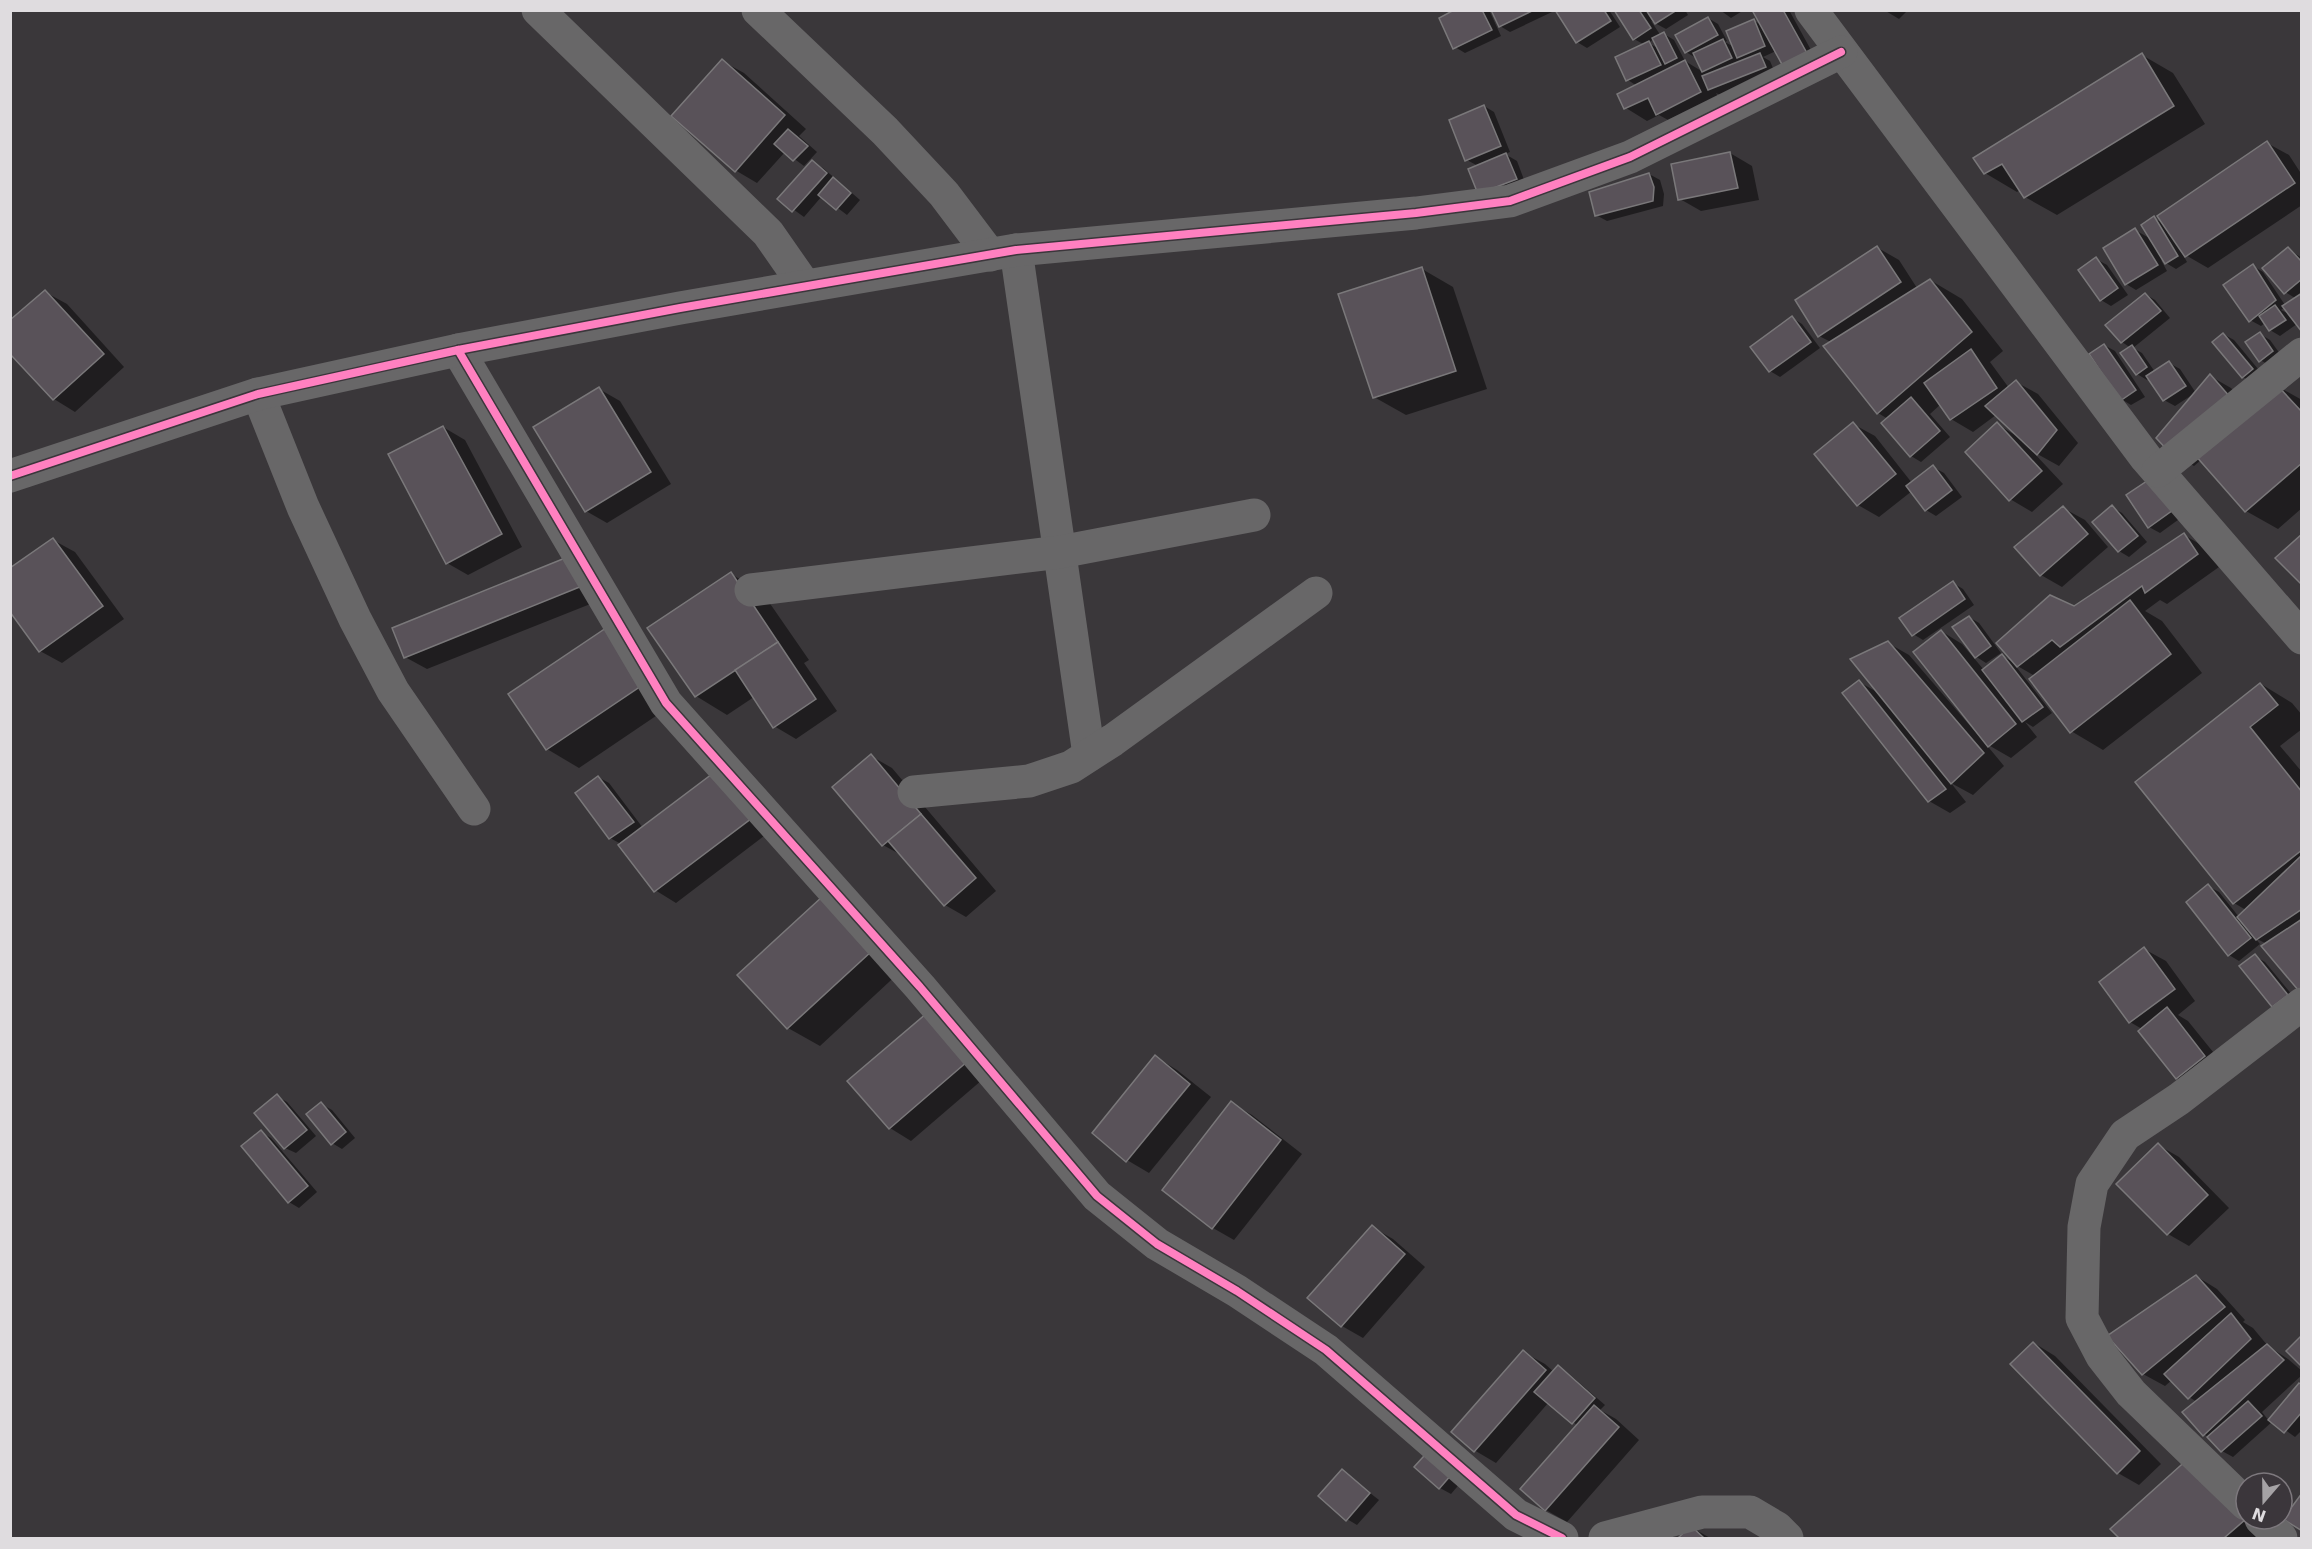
<svg xmlns="http://www.w3.org/2000/svg" width="2312" height="1549" font-family="'DejaVu Sans',sans-serif">
  <rect width="100%" height="100%" fill="#3a373a"/>
  <!-- shadow -->
  <g fill="#0007" fill-rule="evenodd">
    <polygon points="1458,10 1489,10 1501,36 1465,53 1455,47"/>
    <polygon points="1492,10 1552,10 1552,12 1510,32 1500,26"/>
    <polygon points="1557,10 1609,10 1620,27 1587,48 1577,42"/>
    <path d="M 1616,10 L 1685,10 L 1688,15 L 1666,29 L 1651,21 L 1661,36 L 1664,34 L 1674,40 L 1685,61 L 1703,72 L 1696,58 L 1686,52 L 1708,18 L 1718,24 L 1727,41 L 1725,42 L 1734,47 L 1754,21 L 1762,25 L 1753,10 L 1789,10 L 1817,61 L 1776,51 L 1763,57 L 1770,61 L 1775,73 L 1720,95 L 1716,93 L 1722,104 L 1679,126 L 1659,115 L 1647,121 L 1626,108 L 1637,86 L 1628,80 L 1645,45 L 1634,39 ZM 1654,39 L 1660,49 L 1648,43 Z"/>
    <polygon points="1720,10 1744,10 1731,18"/>
    <polygon points="1884,10 1908,10 1899,19"/>
    <polygon points="2142,55 2173,73 2205,124 2057,215 2025,197 2020,190 2017,192 1985,173"/>
    <polygon points="722,61 744,73 806,129 799,136 817,152 804,166 785,152 757,183 735,170"/>
    <polygon points="1484,106 1494,112 1510,152 1505,154 1517,161 1526,185 1490,199 1478,166 1467,160"/>
    <polygon points="2267,143 2289,155 2302,175 2302,205 2208,268 2182,253 2187,262 2176,269 2161,260 2167,271 2136,290 2126,284 2135,230 2151,239 2154,218 2164,224"/>
    <polygon points="1730,153 1752,166 1759,200 1701,211 1680,199"/>
    <polygon points="812,162 823,168 860,200 847,215 822,196 804,217 779,199"/>
    <polygon points="1649,174 1660,180 1664,194 1663,206 1607,221 1596,215"/>
    <polygon points="1878,248 1899,260 1917,288 1930,280 1962,299 2003,351 1990,362 2009,388 2016,382 2038,394 2078,443 2059,466 2032,451 2063,484 2032,512 2010,499 1997,424 2015,435 1996,415 1973,432 1951,419 1941,404 1930,414 1950,437 1921,462 1911,456 1888,419 1878,413 1831,342 1819,336"/>
    <path d="M 2288,249 L 2302,258 L 2302,293 L 2297,324 L 2280,336 L 2270,330 L 2265,323 L 2261,326 L 2250,320 L 2253,266 L 2263,272 L 2285,305 L 2295,298 L 2285,292 ZM 2285,307 L 2291,315 L 2281,310 Z"/>
    <polygon points="2096,259 2107,265 2128,295 2111,306 2101,300"/>
    <polygon points="1422,269 1453,287 1487,389 1406,415 1374,397"/>
    <polygon points="45,292 67,304 124,367 75,412 54,399"/>
    <polygon points="2145,294 2155,300 2170,318 2133,348 2142,353 2155,372 2169,363 2180,369 2196,393 2210,376 2231,388 2249,408 2275,385 2302,400 2302,508 2278,529 2246,511 2201,460 2194,466 2173,454 2195,393 2175,406 2164,400 2150,378 2147,380 2137,374 2131,348 2122,342"/>
    <polygon points="1792,318 1802,324 1820,348 1780,377 1770,371 1752,347"/>
    <polygon points="2223,334 2234,340 2263,375 2253,383 2243,377"/>
    <polygon points="2260,334 2270,340 2283,358 2271,366 2260,360"/>
    <polygon points="2104,345 2115,351 2145,397 2131,405 2121,399"/>
    <polygon points="599,389 620,401 671,484 607,523 586,511"/>
    <polygon points="1853,424 1875,436 1912,483 1933,467 1944,473 1962,497 1936,516 1926,510 1912,491 1879,517 1858,505"/>
    <polygon points="443,427 465,440 522,547 468,575 447,563"/>
    <polygon points="2150,480 2182,517 2160,533 2149,527"/>
    <polygon points="2112,507 2122,513 2147,542 2129,557 2119,551"/>
    <polygon points="2063,508 2085,520 2108,547 2062,587 2041,575"/>
    <polygon points="2184,535 2205,547 2219,567 2167,604 2160,600 2145,611 2162,621 2202,673 2103,750 2071,731 2035,676 2014,664 2052,713 2033,727 2025,722 2037,737 2011,758 1985,743 2004,766 1973,795 1951,783 1966,802 1950,813 1929,801 1859,682 1879,693 1888,643 1909,655 1978,735 1980,733 1941,631 1962,644 1984,670 2002,656 2015,663 2074,608"/>
    <polygon points="53,540 75,552 124,619 62,663 40,651"/>
    <polygon points="596,568 608,597 427,669 405,657"/>
    <polygon points="731,574 762,592 809,660 804,663 837,711 796,739 774,726 754,697 727,715 696,696"/>
    <polygon points="1953,583 1963,589 1974,605 1923,640 1913,634"/>
    <polygon points="1969,617 1979,623 2001,653 1986,663 1975,656"/>
    <polygon points="609,628 678,701 579,768 547,749"/>
    <polygon points="2261,684 2292,703 2302,715 2302,729 2280,746 2302,772 2302,991 2267,944 2255,938 2260,944 2239,961 2229,955 2208,886 2219,892 2239,917 2246,910 2234,903 2137,782"/>
    <polygon points="871,756 892,768 996,891 966,917 945,905 903,856 883,845"/>
    <polygon points="717,773 772,830 676,903 655,890 621,844 610,838 577,794 598,777 609,783 643,828"/>
    <polygon points="823,898 903,969 820,1046 788,1028"/>
    <polygon points="2144,949 2166,961 2195,1001 2178,1015 2188,1021 2226,1068 2199,1090 2177,1078 2142,1029 2130,1022 2101,982"/>
    <polygon points="2255,956 2265,962 2297,1001 2241,966"/>
    <polygon points="927,1015 989,1074 911,1141 890,1128"/>
    <polygon points="1156,1057 1177,1070 1211,1097 1149,1173 1127,1160"/>
    <polygon points="277,1096 287,1102 316,1136 296,1153 285,1148"/>
    <polygon points="1231,1103 1252,1115 1302,1154 1234,1240 1213,1228"/>
    <polygon points="321,1104 332,1110 355,1138 342,1149 332,1143"/>
    <polygon points="261,1132 271,1138 317,1192 299,1208 289,1202"/>
    <polygon points="2158,1145 2179,1157 2229,1208 2189,1246 2168,1234"/>
    <polygon points="1372,1227 1393,1239 1425,1267 1363,1338 1342,1326"/>
    <polygon points="2196,1276 2217,1289 2245,1320 2243,1322 2253,1328 2268,1346 2288,1359 2302,1371 2302,1375 2262,1412 2269,1421 2302,1386 2302,1430 2295,1437 2273,1421 2233,1457 2222,1451 2211,1439 2204,1434 2197,1402 2189,1397 2172,1380 2165,1386 2143,1374 2109,1336"/>
    <polygon points="2034,1343 2055,1356 2161,1464 2139,1485 2118,1473"/>
    <polygon points="1523,1352 1545,1364 1554,1372 1558,1367 1568,1373 1605,1405 1600,1410 1616,1419 1639,1440 1567,1522 1546,1510 1578,1426 1549,1402 1496,1463 1474,1450"/>
    <polygon points="2190,1459 2275,1538 2121,1538 2112,1529"/>
    <polygon points="1417,1467 1468,1474 1451,1494 1440,1488"/>
    <polygon points="1342,1471 1379,1500 1357,1525 1347,1519"/>
    <polygon points="1691,1527 1710,1538 1680,1538"/>
  </g>
  <!-- building -->
  <g fill="#595259" stroke="#7a787a" stroke-width="1.5">
    <polygon points="1454,10 1482,10 1492,30 1453,49 1439,18"/>
    <polygon points="1491,10 1534,10 1499,27"/>
    <polygon points="1555,10 1604,10 1611,21 1576,43"/>
    <polygon points="1614,10 1639,10 1651,28 1633,40"/>
    <polygon points="1646,10 1677,10 1655,24"/>
    <polygon points="1752,10 1783,10 1808,55 1784,68"/>
    <polygon points="1708,17 1718,35 1685,53 1675,35"/>
    <polygon points="1754,19 1765,46 1737,58 1726,31"/>
    <polygon points="1664,32 1677,58 1665,64 1652,38"/>
    <polygon points="1723,39 1732,58 1702,72 1693,53"/>
    <polygon points="1649,41 1661,65 1626,81 1615,57"/>
    <polygon points="1760,53 1766,67 1708,90 1702,76"/>
    <polygon points="2142,53 2174,106 2024,198 2002,164 1984,174 1973,158"/>
    <polygon points="722,59 785,115 735,172 671,116"/>
    <polygon points="1685,60 1701,92 1656,115 1648,98 1624,109 1617,94"/>
    <polygon points="1484,105 1501,146 1465,161 1449,120"/>
    <polygon points="788,129 808,146 793,161 774,144"/>
    <polygon points="2267,141 2295,183 2185,257 2157,216"/>
    <polygon points="1730,152 1738,188 1678,200 1671,164"/>
    <polygon points="1506,153 1517,179 1478,194 1468,169"/>
    <polygon points="812,160 827,173 792,212 777,199"/>
    <polygon points="1649,173 1654,187 1653,201 1595,216 1589,192"/>
    <polygon points="833,177 851,193 836,210 818,195"/>
    <polygon points="2154,216 2178,256 2165,264 2141,225"/>
    <polygon points="2135,228 2158,265 2125,285 2103,248"/>
    <polygon points="1877,246 1901,282 1818,337 1795,300"/>
    <polygon points="2288,247 2302,262 2302,279 2284,294 2262,268"/>
    <polygon points="2096,257 2118,288 2100,301 2078,270"/>
    <polygon points="2253,264 2276,300 2249,322 2223,285"/>
    <polygon points="1422,267 1456,371 1373,398 1338,294"/>
    <polygon points="1930,279 1972,332 1877,414 1823,346"/>
    <polygon points="45,290 104,354 53,400 10,354 10,320"/>
    <polygon points="2145,293 2161,311 2121,343 2105,325"/>
    <polygon points="2302,293 2302,332 2282,306"/>
    <polygon points="2275,305 2286,320 2269,331 2259,316"/>
    <polygon points="1792,316 1811,342 1769,372 1750,347"/>
    <polygon points="2260,332 2273,351 2259,362 2245,342"/>
    <polygon points="2223,333 2253,369 2242,378 2212,342"/>
    <polygon points="2104,344 2136,390 2120,401 2089,354"/>
    <polygon points="2132,345 2147,367 2136,375 2120,353"/>
    <polygon points="1971,349 1997,388 1950,420 1924,383"/>
    <polygon points="2169,361 2186,386 2163,401 2146,376"/>
    <polygon points="2210,374 2230,397 2172,455 2156,438"/>
    <polygon points="2016,380 2057,430 2037,455 1985,406"/>
    <polygon points="2275,383 2302,412 2302,463 2245,512 2195,455"/>
    <polygon points="599,387 651,472 585,512 533,427"/>
    <polygon points="1911,397 1940,431 1910,457 1881,423"/>
    <polygon points="1853,422 1896,474 1857,506 1814,454"/>
    <polygon points="1997,422 2042,471 2009,501 1965,452"/>
    <polygon points="443,426 502,534 446,564 388,454"/>
    <polygon points="1933,465 1952,490 1925,511 1906,486"/>
    <polygon points="2150,479 2173,510 2148,528 2126,495"/>
    <polygon points="2112,505 2138,536 2118,552 2092,522"/>
    <polygon points="2063,506 2088,534 2040,576 2014,547"/>
    <polygon points="2184,533 2198,554 2145,593 2142,586 2060,647 2052,640 2017,667 1996,643 2050,595 2074,606"/>
    <polygon points="2302,534 2302,585 2275,558"/>
    <polygon points="53,538 103,606 39,652 10,612 10,568"/>
    <polygon points="575,554 587,584 404,658 392,628"/>
    <polygon points="731,572 778,642 695,697 647,628"/>
    <polygon points="1953,581 1965,599 1912,636 1899,618"/>
    <polygon points="2130,600 2171,654 2070,733 2029,679"/>
    <polygon points="1969,616 1991,646 1975,658 1952,627"/>
    <polygon points="609,626 647,682 546,750 508,694"/>
    <polygon points="1941,630 2016,724 1988,747 1913,652"/>
    <polygon points="1888,641 1984,753 1951,784 1850,659"/>
    <polygon points="778,642 816,699 773,728 735,670"/>
    <polygon points="2002,654 2043,707 2022,722 1982,670"/>
    <polygon points="1859,680 1946,789 1928,802 1842,693"/>
    <polygon points="2260,683 2278,705 2250,727 2302,792 2302,850 2233,904 2135,782"/>
    <polygon points="871,754 921,814 882,846 832,787"/>
    <polygon points="716,771 752,818 654,892 618,845"/>
    <polygon points="598,776 634,822 609,839 575,793"/>
    <polygon points="921,814 976,878 944,906 888,841"/>
    <polygon points="2302,855 2302,909 2256,940 2237,917"/>
    <polygon points="2208,884 2251,938 2228,956 2186,902"/>
    <polygon points="823,896 873,950 787,1029 737,975"/>
    <polygon points="2302,919 2302,989 2299,991 2261,946"/>
    <polygon points="2144,947 2175,989 2129,1023 2099,982"/>
    <polygon points="2255,954 2288,995 2272,1007 2239,966"/>
    <polygon points="2167,1007 2205,1056 2176,1079 2138,1031"/>
    <polygon points="927,1013 968,1061 889,1129 847,1081"/>
    <polygon points="1155,1055 1190,1084 1126,1162 1092,1133"/>
    <polygon points="277,1094 307,1130 284,1149 254,1113"/>
    <polygon points="1231,1101 1281,1140 1212,1229 1162,1190"/>
    <polygon points="321,1102 346,1132 331,1145 306,1114"/>
    <polygon points="261,1130 308,1186 288,1203 241,1146"/>
    <polygon points="2158,1143 2208,1195 2167,1235 2116,1184"/>
    <polygon points="1372,1225 1405,1254 1341,1327 1307,1298"/>
    <polygon points="2196,1275 2225,1307 2142,1375 2107,1336"/>
    <polygon points="2231,1313 2251,1339 2188,1399 2164,1374"/>
    <polygon points="2302,1335 2302,1367 2286,1351"/>
    <polygon points="2033,1342 2140,1451 2117,1474 2010,1364"/>
    <polygon points="2267,1344 2284,1360 2203,1436 2182,1412"/>
    <polygon points="1523,1350 1546,1370 1474,1452 1451,1432"/>
    <polygon points="1558,1365 1595,1398 1572,1424 1534,1392"/>
    <polygon points="2299,1383 2302,1385 2302,1412 2284,1433 2268,1420"/>
    <polygon points="2248,1401 2262,1416 2221,1452 2207,1437"/>
    <polygon points="1594,1405 1619,1427 1545,1511 1520,1489"/>
    <polygon points="1433,1446 1458,1467 1439,1489 1414,1467"/>
    <polygon points="2190,1457 2246,1519 2224,1538 2119,1538 2110,1529"/>
    <polygon points="1342,1469 1370,1493 1346,1521 1318,1496"/>
    <polygon points="2302,1493 2302,1531 2283,1519"/>
    <polygon points="1691,1526 1704,1538 1678,1538"/>
  </g>
  <g fill="none" stroke-linecap="round" stroke-linejoin="round">
    <!-- street -->
    <g stroke="#686768" stroke-width="33">
      <polyline points="538,10 768,233 805,286"/>
      <polyline points="758,10 885,131 944,194 990,255"/>
      <polyline points="1811,10 2146,458 2302,638"/>
      <polyline points="1016,250 1089,755"/>
      <polyline points="458,350 666,703 920,987 1097,1196 1157,1244 1237,1291 1326,1350 1516,1515 1562,1538"/>
      <polyline points="258,394 303,507 355,619 393,691 474,809"/>
      <polyline points="2158,471 2302,354"/>
      <polyline points="10,476 258,394 458,350 680,308 1016,250 1416,213 1510,201 1630,157 1841,52"/>
      <polyline points="751,590 1060,552 1254,515"/>
      <polyline points="914,792 1029,781 1071,767 1113,740 1316,593"/>
      <polyline points="2246,1504 2131,1393 2102,1356 2082,1318 2084,1227 2092,1184 2125,1135 2179,1099 2302,1004"/>
      <polyline points="2261,1519 2281,1538"/>
      <polyline points="1605,1538 1702,1512 1750,1512 1777,1528 1787,1538"/>
    </g>
    <defs>
      <g id="cycleway">
        <polyline points="458,350 666,703 920,987 1097,1196 1157,1244 1237,1291 1326,1350 1516,1515 1562,1538"/>
        <polyline points="10,476 258,394 458,350 680,308 1016,250 1416,213 1510,201 1630,157 1841,52"/>
      </g>
    </defs>
    <!-- cycleway casing -->
    <use href="#cycleway" stroke="#3b363b" stroke-width="11"/>
    <!-- cycleway -->
    <use href="#cycleway" stroke="#ff80c0" stroke-width="8"/>
  </g>
  <!-- border -->
  <rect width="2312" height="1549" fill="none" stroke="#dfdcdf" stroke-width="24"/>
  <!-- north arrow -->
  <g transform="translate(2264 1501) rotate(200)"><circle r="28" fill="#3b363b" stroke="#7d787d" stroke-width="1.5"/>
  <path d="M0-4.5L10 22L0 15L-10 22Z" fill="#a5a2a5"/>
  <text y="-9" font-size="16" font-weight="bold" text-anchor="middle" fill="#dfdcdf">N</text>
  </g>
</svg>
